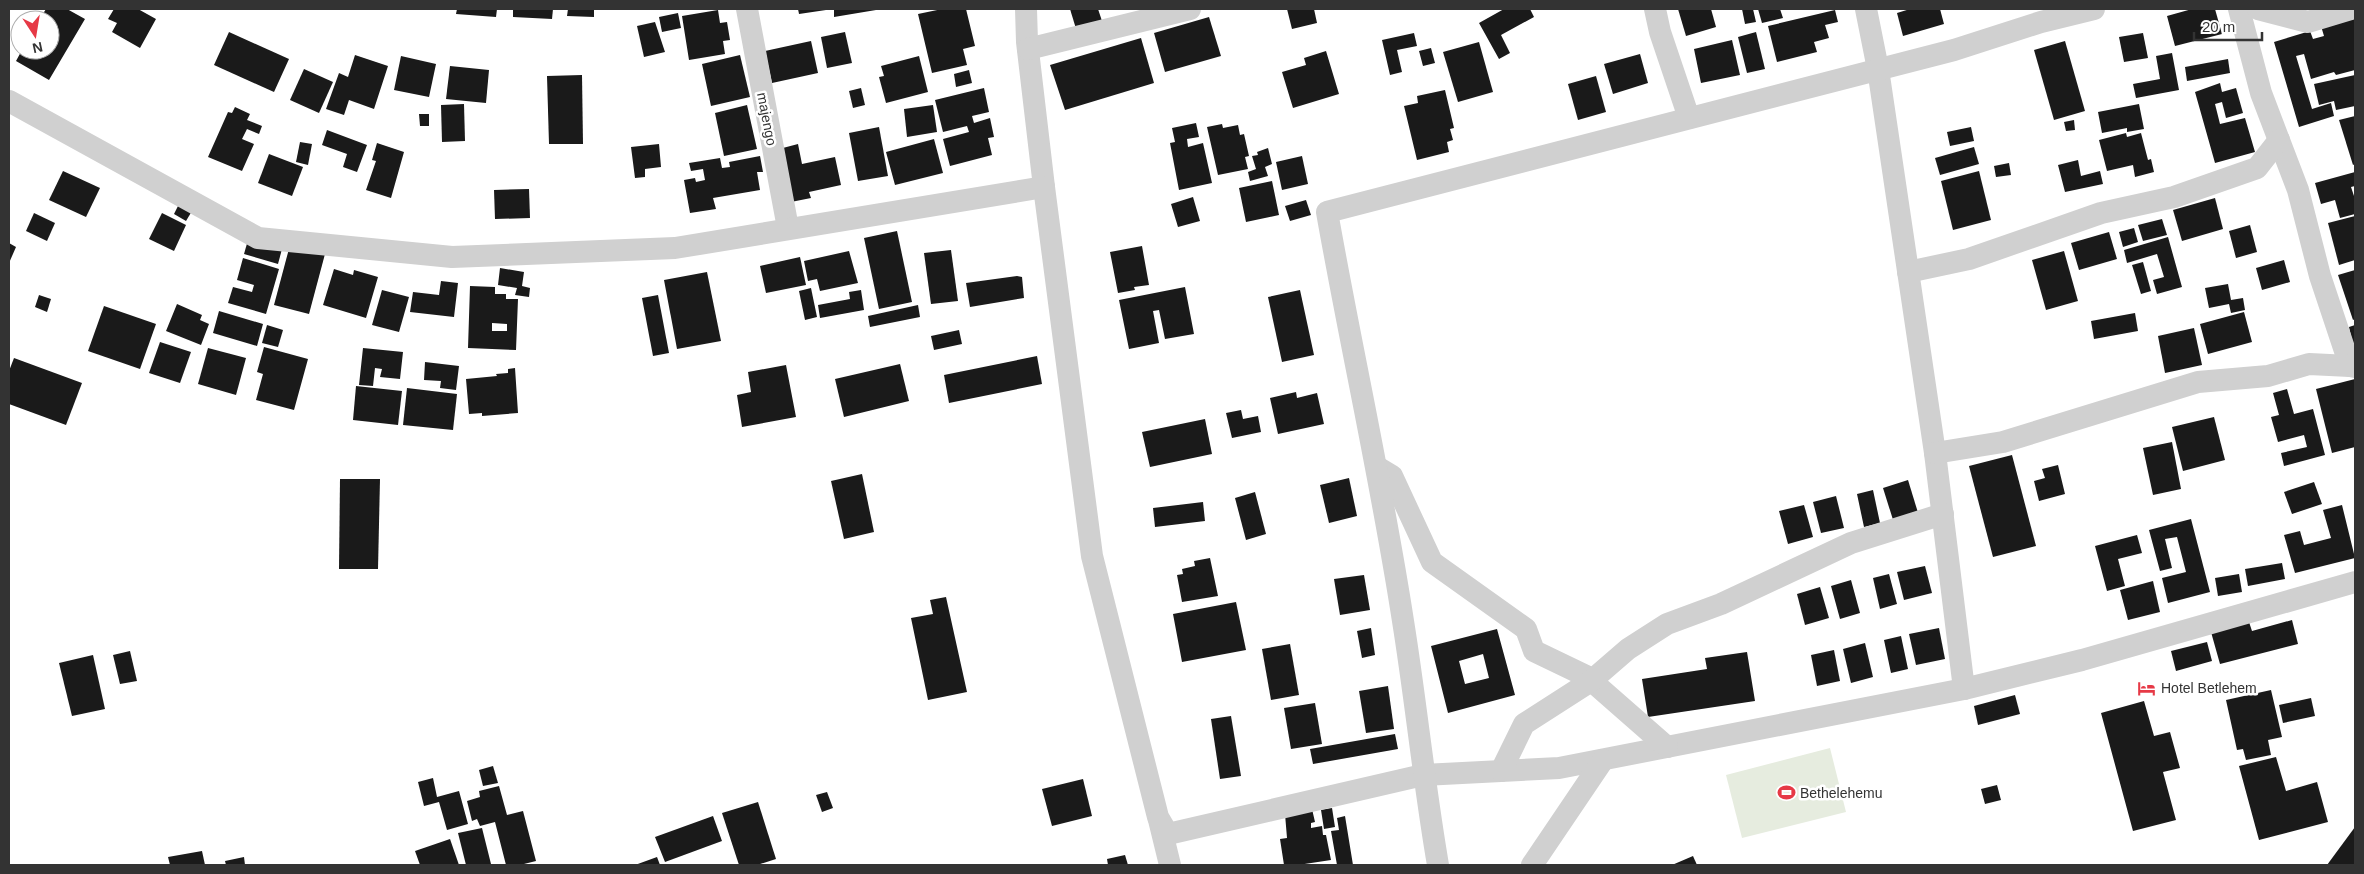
<svg xmlns="http://www.w3.org/2000/svg" width="2364" height="874" font-family="Arial,sans-serif">
  <rect width="100%" height="100%" fill="#fff"/>
  <!-- pitch -->
  <polygon fill="#e6ecdf" points="1830,748 1846,812 1742,838 1726,775"/>
  <!-- building -->
  <g fill="#1a1a1a" fill-rule="evenodd">
    <polygon points="46,9 67,9 85,19 49,80 16,61 22,50 50,50 50,42 54,44 59,35 51,31 50,34 50,20 39,20"/>
    <polygon points="114,9 138,9 156,19 140,48 112,32 117,23 108,19"/>
    <polygon points="457,9 497,9 496,17 456,14"/>
    <polygon points="513,9 553,9 552,19 513,17"/>
    <polygon points="568,9 594,9 594,17 567,16"/>
    <polygon points="798,9 826,9 826,10 799,14"/>
    <polygon points="834,9 876,9 876,10 834,17"/>
    <polygon points="942,9 966,9 975,46 963,49 967,65 932,73 918,14"/>
    <polygon points="1070,9 1098,9 1103,24 1077,32"/>
    <polygon points="1287,9 1314,9 1317,23 1292,29"/>
    <polygon points="1504,9 1530,9 1534,17 1501,35 1510,53 1499,59 1479,23"/>
    <polygon points="1678,9 1711,9 1716,27 1686,36"/>
    <polygon points="1742,9 1753,9 1756,22 1745,24"/>
    <polygon points="1758,9 1780,9 1783,18 1762,23"/>
    <polygon points="1910,9 1940,9 1944,24 1903,36 1897,13"/>
    <polygon points="2192,9 2215,9 2222,34 2175,46 2167,16"/>
    <polygon points="718,10 720,23 727,22 730,40 723,41 725,54 689,60 682,16"/>
    <polygon points="1835,10 1838,22 1825,25 1829,38 1814,42 1817,52 1777,62 1768,26"/>
    <polygon points="678,13 681,28 662,32 659,17"/>
    <polygon points="2354,16 2355,70 2336,75 2334,72 2311,79 2304,54 2296,56 2312,109 2331,103 2334,116 2299,127 2274,42 2310,31 2313,39 2324,36 2321,26"/>
    <polygon points="1209,17 1221,56 1165,72 1154,33"/>
    <polygon points="655,22 665,52 644,57 637,26"/>
    <polygon points="229,32 289,59 274,92 214,65"/>
    <polygon points="845,32 852,63 827,68 821,37"/>
    <polygon points="1756,32 1765,69 1747,73 1738,37"/>
    <polygon points="1414,33 1417,46 1397,50 1402,72 1390,75 1382,40"/>
    <polygon points="2143,33 2148,58 2124,62 2119,37"/>
    <polygon points="1141,38 1154,83 1065,110 1050,65"/>
    <polygon points="1732,40 1740,75 1701,83 1694,49"/>
    <polygon points="811,41 818,73 772,83 765,51"/>
    <polygon points="2065,41 2085,111 2054,120 2034,50"/>
    <polygon points="1479,42 1493,92 1458,102 1443,52"/>
    <polygon points="1431,48 1435,63 1423,66 1419,51"/>
    <polygon points="1326,51 1339,94 1293,108 1282,72 1306,65 1304,58"/>
    <polygon points="2172,53 2179,90 2136,98 2133,84 2160,79 2156,56"/>
    <polygon points="1640,54 1648,83 1613,94 1604,64"/>
    <polygon points="355,55 388,66 374,109 349,100 344,115 326,109 339,73 348,77"/>
    <polygon points="740,55 750,97 711,106 702,64"/>
    <polygon points="401,56 436,64 429,97 394,90"/>
    <polygon points="919,56 928,92 886,103 879,77 884,76 881,66"/>
    <polygon points="2228,59 2230,73 2187,81 2185,67"/>
    <polygon points="450,66 489,70 486,103 446,99"/>
    <polygon points="304,69 333,82 319,113 290,100"/>
    <polygon points="969,70 972,83 956,87 954,74"/>
    <polygon points="582,75 583,144 549,144 547,76"/>
    <polygon points="2355,75 2355,106 2336,110 2334,101 2319,105 2314,84"/>
    <polygon points="1596,76 1606,112 1578,120 1568,84"/>
    <polygon points="2220,83 2222,92 2236,88 2243,113 2226,118 2222,102 2215,104 2220,124 2245,118 2255,152 2215,163 2195,92"/>
    <polygon points="861,88 865,105 853,108 849,91"/>
    <polygon points="984,88 989,112 972,116 974,123 990,118 994,137 988,138 992,155 950,166 943,139 969,132 967,126 943,132 935,100"/>
    <polygon points="1445,90 1454,128 1450,129 1453,140 1447,142 1449,152 1417,160 1404,106 1418,103 1417,96"/>
    <polygon points="464,104 465,141 442,142 441,105"/>
    <polygon points="2139,104 2144,129 2127,132 2127,128 2102,133 2098,112"/>
    <polygon points="747,105 757,149 724,156 715,113"/>
    <polygon points="933,105 937,132 907,137 904,109"/>
    <polygon points="235,107 250,114 247,120 262,126 259,134 247,129 242,139 254,144 242,171 208,157 228,112 232,113"/>
    <polygon points="419,114 429,114 429,126 420,126"/>
    <polygon points="2355,116 2355,164 2353,165 2339,120"/>
    <polygon points="2074,120 2075,130 2066,131 2064,122"/>
    <polygon points="1196,123 1199,137 1187,139 1188,147 1203,143 1212,183 1179,190 1170,143 1175,142 1172,128"/>
    <polygon points="1222,124 1223,128 1238,125 1240,135 1244,134 1249,156 1245,157 1248,169 1218,175 1207,127"/>
    <polygon points="879,127 888,176 858,181 849,133"/>
    <polygon points="1971,127 1974,141 1950,146 1947,132"/>
    <polygon points="327,130 367,145 357,172 343,167 347,154 322,145"/>
    <polygon points="2126,133 2127,137 2141,133 2148,160 2151,159 2154,172 2135,177 2133,165 2107,171 2099,140"/>
    <polygon points="934,139 943,173 895,185 886,152"/>
    <polygon points="300,142 312,144 308,165 296,162"/>
    <polygon points="377,143 404,152 391,198 366,190 376,161 372,160"/>
    <polygon points="659,144 661,167 645,169 645,177 635,178 631,147"/>
    <polygon points="798,144 802,164 835,157 841,185 809,192 811,198 791,202 779,149"/>
    <polygon points="1974,147 1979,164 1940,175 1935,158"/>
    <polygon points="1268,148 1272,164 1265,167 1268,176 1250,181 1248,172 1256,169 1252,156 1258,155 1257,152"/>
    <polygon points="269,154 303,167 292,196 258,183"/>
    <polygon points="760,156 763,172 757,172 760,190 713,198 716,209 690,213 684,180 695,178 696,182 705,180 703,169 691,171 689,163 720,158 722,168 730,167 729,162"/>
    <polygon points="1302,156 1308,184 1282,190 1276,162"/>
    <polygon points="2078,160 2081,176 2100,171 2103,184 2065,192 2058,165"/>
    <polygon points="2009,163 2011,175 1996,177 1994,166"/>
    <polygon points="63,171 100,188 86,217 49,200"/>
    <polygon points="1979,171 1991,220 1953,230 1941,181"/>
    <polygon points="2355,172 2355,186 2351,187 2355,199 2355,214 2340,218 2335,200 2321,204 2315,183"/>
    <polygon points="1272,181 1279,215 1246,222 1239,188"/>
    <polygon points="529,189 530,218 495,219 494,190"/>
    <polygon points="1193,197 1200,221 1178,227 1171,204"/>
    <polygon points="2215,198 2223,229 2182,241 2173,210"/>
    <polygon points="1306,200 1311,215 1290,221 1285,206"/>
    <polygon points="179,204 192,211 186,221 174,214"/>
    <polygon points="34,213 55,223 47,241 26,231"/>
    <polygon points="162,213 186,225 174,251 149,239"/>
    <polygon points="2355,216 2355,260 2339,265 2328,223"/>
    <polygon points="2162,219 2167,235 2143,241 2138,225"/>
    <polygon points="2250,225 2257,252 2236,258 2229,231"/>
    <polygon points="2134,228 2138,242 2123,247 2119,232"/>
    <polygon points="897,231 912,302 879,309 864,238"/>
    <polygon points="2109,232 2117,259 2079,270 2071,243"/>
    <polygon points="2168,237 2182,287 2157,294 2153,280 2164,277 2157,254 2127,263 2124,250"/>
    <polygon points="248,240 282,249 278,264 244,254"/>
    <polygon points="9,243 16,247 9,263"/>
    <polygon points="290,245 325,254 309,314 274,305"/>
    <polygon points="1142,246 1149,285 1134,287 1135,290 1118,293 1110,252"/>
    <polygon points="951,250 958,301 931,304 924,253"/>
    <polygon points="849,251 858,283 820,291 817,279 808,281 804,261"/>
    <polygon points="2064,251 2078,301 2046,310 2032,260"/>
    <polygon points="800,257 806,285 766,293 760,266"/>
    <polygon points="243,258 279,269 266,314 228,303 233,287 252,292 254,285 237,280"/>
    <polygon points="2284,260 2290,282 2262,290 2256,268"/>
    <polygon points="2143,262 2151,291 2141,294 2132,265"/>
    <polygon points="500,268 524,272 522,286 530,288 529,297 515,295 517,288 498,285"/>
    <polygon points="334,269 353,275 354,270 378,277 366,318 323,305"/>
    <polygon points="2355,270 2355,319 2353,320 2338,275"/>
    <polygon points="707,272 721,341 677,349 664,280"/>
    <polygon points="1017,276 1022,277 1024,298 970,307 966,283"/>
    <polygon points="441,281 458,283 454,317 410,312 413,292 439,295"/>
    <polygon points="2228,284 2231,300 2243,298 2245,310 2231,313 2229,304 2209,308 2205,288"/>
    <path d="M 470,286 L 495,287 L 495,294 L 506,294 L 506,299 L 518,299 L 516,350 L 468,348 ZM 492,323 L 507,324 L 507,331 L 492,331 Z"/>
    <polygon points="1185,287 1194,334 1165,339 1159,310 1153,311 1159,343 1129,349 1119,300"/>
    <polygon points="811,288 817,317 805,320 799,291"/>
    <polygon points="382,290 409,297 399,332 372,325"/>
    <polygon points="861,290 864,310 820,318 818,305 850,299 849,292"/>
    <polygon points="1300,290 1314,355 1282,362 1268,297"/>
    <polygon points="39,295 51,299 47,312 35,307"/>
    <polygon points="658,295 669,353 653,356 642,298"/>
    <polygon points="177,304 202,315 200,320 209,324 201,345 166,331"/>
    <polygon points="918,305 920,317 870,327 868,316"/>
    <polygon points="104,306 156,324 140,369 88,351"/>
    <polygon points="219,311 263,324 257,346 213,333"/>
    <polygon points="2244,312 2252,342 2208,354 2200,324"/>
    <polygon points="2135,313 2138,331 2094,339 2091,321"/>
    <polygon points="267,325 283,330 278,347 262,343"/>
    <polygon points="2355,325 2355,349 2354,350 2349,327"/>
    <polygon points="2194,328 2202,365 2165,373 2158,336"/>
    <polygon points="959,330 962,344 934,350 931,336"/>
    <polygon points="160,342 191,352 180,383 149,373"/>
    <polygon points="264,347 308,359 294,410 256,400 263,374 257,372"/>
    <polygon points="208,348 246,358 236,395 198,384"/>
    <polygon points="363,348 403,352 400,379 380,377 382,369 375,368 373,386 359,385"/>
    <polygon points="1037,356 1042,384 949,403 944,375"/>
    <polygon points="14,358 82,383 66,425 9,404 9,371"/>
    <polygon points="425,362 459,366 456,390 440,388 441,381 424,380"/>
    <polygon points="900,364 909,401 844,417 835,379"/>
    <polygon points="786,365 796,417 742,427 737,395 751,392 748,372"/>
    <polygon points="515,368 518,413 482,416 482,413 469,414 466,379 497,376 496,374 508,373 508,369"/>
    <polygon points="2355,379 2355,447 2332,453 2316,389"/>
    <polygon points="356,386 402,391 398,425 353,420"/>
    <polygon points="407,388 457,394 453,430 403,425"/>
    <polygon points="2287,389 2294,414 2313,409 2325,455 2284,466 2281,453 2307,447 2304,435 2278,442 2271,417 2279,415 2273,393"/>
    <polygon points="1296,392 1297,398 1317,393 1324,424 1278,434 1270,398"/>
    <polygon points="1241,410 1243,419 1258,416 1261,432 1232,438 1226,413"/>
    <polygon points="2214,417 2225,460 2183,471 2172,427"/>
    <polygon points="1205,419 1212,454 1150,467 1142,432"/>
    <polygon points="2172,442 2181,489 2153,495 2143,448"/>
    <polygon points="2012,455 2036,546 1993,557 1969,466"/>
    <polygon points="2058,465 2065,494 2039,501 2034,481 2045,478 2042,469"/>
    <polygon points="862,474 874,532 844,539 831,481"/>
    <polygon points="1349,478 1357,516 1329,523 1320,485"/>
    <polygon points="340,479 380,479 378,569 339,569"/>
    <polygon points="1908,480 1919,516 1894,523 1883,488"/>
    <polygon points="2314,482 2322,504 2292,514 2284,492"/>
    <polygon points="1873,490 1880,523 1864,527 1857,494"/>
    <polygon points="1255,492 1266,534 1246,540 1235,498"/>
    <polygon points="1836,496 1844,528 1821,533 1813,502"/>
    <polygon points="1203,502 1205,521 1155,527 1153,508"/>
    <polygon points="1804,505 1813,537 1788,544 1779,511"/>
    <polygon points="2342,505 2355,558 2295,573 2284,535 2300,531 2304,545 2331,538 2323,510"/>
    <polygon points="2191,519 2210,592 2168,603 2162,578 2186,572 2177,537 2165,539 2172,568 2160,571 2149,530"/>
    <polygon points="2137,535 2142,553 2118,559 2125,586 2107,591 2095,546"/>
    <polygon points="1210,558 1218,596 1182,602 1177,575 1183,574 1182,569 1195,566 1194,561"/>
    <polygon points="2282,563 2285,579 2248,586 2245,569"/>
    <polygon points="1925,566 1932,593 1904,600 1897,572"/>
    <polygon points="1889,574 1897,604 1880,609 1873,578"/>
    <polygon points="2239,574 2242,592 2218,596 2215,578"/>
    <polygon points="1364,575 1370,610 1340,615 1334,579"/>
    <polygon points="1851,580 1860,613 1840,619 1831,586"/>
    <polygon points="2153,581 2160,612 2128,620 2120,590"/>
    <polygon points="1820,587 1829,618 1805,625 1797,594"/>
    <polygon points="946,597 967,692 928,700 911,618 933,614 930,600"/>
    <polygon points="1236,602 1246,650 1182,662 1173,614"/>
    <polygon points="2292,620 2298,644 2220,664 2211,632 2249,622 2252,631"/>
    <polygon points="1371,628 1375,655 1362,658 1357,631"/>
    <polygon points="1939,628 1945,659 1916,665 1909,634"/>
    <path d="M 1497,629 L 1515,695 L 1448,713 L 1431,646 ZM 1483,654 L 1489,678 L 1465,684 L 1459,661 Z"/>
    <polygon points="1901,636 1908,669 1891,673 1884,640"/>
    <polygon points="2207,642 2212,661 2176,671 2171,651"/>
    <polygon points="1865,643 1873,677 1851,683 1843,649"/>
    <polygon points="1290,644 1299,695 1271,700 1262,649"/>
    <polygon points="1834,650 1840,681 1817,686 1811,655"/>
    <polygon points="130,651 137,681 120,684 113,655"/>
    <polygon points="1747,652 1755,701 1648,717 1642,679 1707,669 1705,658"/>
    <polygon points="93,655 105,709 72,716 59,663"/>
    <polygon points="1388,686 1394,729 1366,733 1359,691"/>
    <polygon points="2271,690 2282,737 2268,740 2271,755 2246,760 2243,749 2237,750 2226,700"/>
    <polygon points="2015,695 2020,714 1978,725 1974,706"/>
    <polygon points="2311,698 2315,716 2283,723 2279,705"/>
    <polygon points="2144,701 2154,736 2170,732 2180,768 2163,772 2176,820 2133,831 2101,713"/>
    <polygon points="1315,703 1322,744 1291,749 1284,708"/>
    <polygon points="1231,716 1241,776 1220,779 1211,719"/>
    <polygon points="1395,734 1398,749 1313,764 1310,749"/>
    <polygon points="2276,757 2286,791 2317,782 2328,822 2259,840 2239,766"/>
    <polygon points="493,766 498,783 483,786 479,770"/>
    <polygon points="433,778 437,797 459,791 468,824 447,830 439,802 424,806 418,782"/>
    <polygon points="1083,779 1092,816 1052,826 1042,789"/>
    <polygon points="1997,785 2001,800 1985,804 1981,789"/>
    <polygon points="499,786 507,815 523,811 536,861 520,865 506,865 495,822 480,826 477,819 472,821 467,801 480,797 479,791"/>
    <polygon points="827,792 833,808 822,812 816,795"/>
    <polygon points="758,802 776,859 757,865 739,865 722,813"/>
    <polygon points="1332,808 1335,827 1324,829 1321,810"/>
    <polygon points="1312,809 1315,822 1311,823 1311,828 1322,826 1323,835 1326,835 1331,860 1298,865 1284,865 1280,839 1287,838 1285,814"/>
    <polygon points="713,816 722,841 665,862 655,837"/>
    <polygon points="1345,816 1353,865 1337,865 1331,831 1339,830 1337,818"/>
    <polygon points="2355,827 2355,865 2327,865"/>
    <polygon points="482,828 491,864 466,865 458,833"/>
    <polygon points="450,839 459,865 420,865 415,851"/>
    <polygon points="202,851 205,865 170,865 168,857"/>
    <polygon points="1125,855 1128,865 1108,865 1107,859"/>
    <polygon points="1693,856 1697,865 1672,865"/>
    <polygon points="244,857 245,865 226,865 225,861"/>
    <polygon points="657,857 660,865 635,865"/>
  </g>
  <g fill="none" stroke-linecap="round" stroke-linejoin="round">
    <!-- minor -->
    <g stroke="#d0d0d0" stroke-width="22">
      <polyline points="747,9 788,228"/>
      <polyline points="1026,9 1027,42 1044,187 1092,556 1158,817 1168,834 1423,775 1559,768 1964,689 2082,660 2355,582"/>
      <polyline points="1655,9 1660,32 1689,118"/>
      <polyline points="1866,9 1878,69 1935,453 1964,689"/>
      <polyline points="2239,9 2261,93 2298,190 2320,276 2350,366 2355,367"/>
      <polyline points="2258,9 2308,22 2351,9"/>
      <polyline points="1028,49 1190,9"/>
      <polyline points="9,101 258,238 452,257 675,248 1044,187"/>
      <polyline points="1908,272 1969,259 2101,213 2174,197 2257,168 2279,140"/>
      <polyline points="1935,453 2003,442 2198,382 2268,376 2309,364 2350,366"/>
      <polyline points="1377,467 1392,476 1432,562 1526,629 1534,651 1586,676 1667,747"/>
      <polyline points="1501,771 1524,724 1591,681 1628,649 1667,624 1721,604 1851,543 1943,514"/>
      <polyline points="1159,820 1170,865"/>
      <path d="M 1438,865 C 1424,784 1416,702 1403,621 C 1382,484 1351,348 1327,212 L 1954,50 L 2041,22 L 2094,9"/>
      <polyline points="1532,865 1603,760"/>
    </g>
  </g>
  <!-- icons -->
  <defs>
    <symbol id="hotel-bare" viewBox="-9 -9 18 18"><path d="M-6-4.5h1.5V1H6V5H4.5V3h-9V5H-6ZM-4 0a1.8 1.8 0 1 1 3.6 0ZM.5 0V-2.5h3Q6-2.5 6 0Z" fill="#e63946" stroke="#fff" stroke-width="2.5" paint-order="stroke"/></symbol>
    <symbol id="stadium-bare" viewBox="-9 -9 18 18"><path d="M0-5a6.5 5 0 1 0 0 10a6.5 5 0 1 0 0-10ZM-3.5-1.8h7v3.6h-7Z" fill="#e63946" stroke="#fff" stroke-width="2.5" paint-order="stroke"/></symbol>
  </defs>
  <g fill-rule="evenodd">
    <use href="#hotel-bare" x="2134" y="676" width="25" height="25"/>
    <use href="#stadium-bare" x="1774" y="780" width="25" height="25"/>
  </g>
  <g text-anchor="middle" stroke-width="5" stroke-linejoin="round" paint-order="stroke">
    <!-- street labels -->
    <g font-size="14" fill="#333" stroke="#fff">
      <text transform="translate(767 119) rotate(79)" y="5">majengo</text>
    </g>
    <!-- poi labels -->
    <g font-size="14" fill="#333" stroke="#fff" text-anchor="start">
      <text x="2161" y="693">Hotel Betlehem</text>
      <text x="1800" y="798">Bethelehemu</text>
    </g>
  </g>
  <!-- border -->
  <rect width="2364" height="874" fill="none" stroke="#333333" stroke-width="20"/>
  <!-- north arrow -->
  <g transform="translate(35 35) rotate(168)"><circle r="24" fill="#ffffff" stroke="#adadad"/>
  <path d="M0-4L9 19L0 12L-9 19Z" fill="#e63946"/>
  <text y="-8" font-size="14" font-weight="bold" text-anchor="middle" fill="#333333">N</text>
  </g>
  <!-- scale -->
  <path d="M2194 32v8h68v-8" fill="none" stroke="#333333" stroke-width="2.5"/>
  <text x="2202" y="32" font-size="15" fill="#333333" stroke="#ffffff" stroke-width="4" paint-order="stroke">20 m</text>
</svg>
